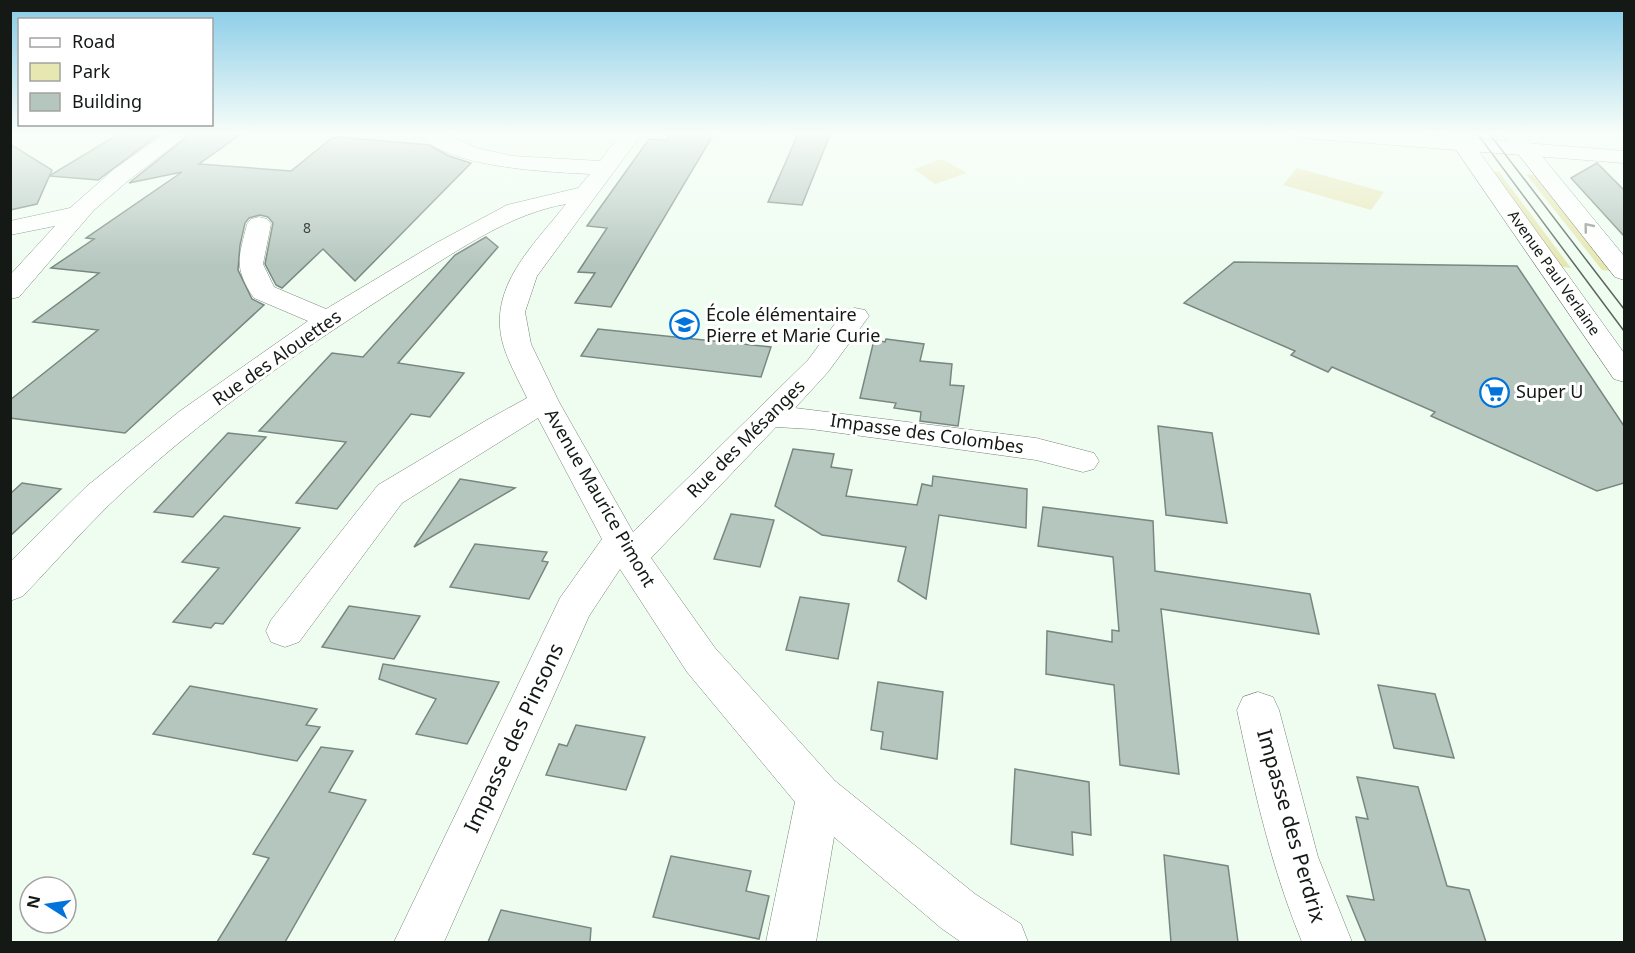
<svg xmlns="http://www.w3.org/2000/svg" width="1635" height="953" font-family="'Noto Sans',sans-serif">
  <rect width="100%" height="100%" fill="#effdf1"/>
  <!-- green -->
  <g fill="#e7e7b2">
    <polygon points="942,159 967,173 935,184 914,169"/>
    <polygon points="1297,168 1384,192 1371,210 1283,185"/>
    <polygon points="1487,171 1499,172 1571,268 1556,266"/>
    <polygon points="1526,174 1539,175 1616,272 1602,270"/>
  </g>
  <!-- building -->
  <g fill="#b5c6bf" stroke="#788881" stroke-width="1.5">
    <polygon points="122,132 162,132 98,180 49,176"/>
    <polygon points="193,132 244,132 199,164 291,171 332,138 339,137 429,145 449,156 471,163 355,281 323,249 282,288 276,285 265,264 273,223 268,217 260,215 249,218 245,223 240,245 238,270 252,299 264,305 125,433 10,418 10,400 98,330 33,322 99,273 51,268 94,239 86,238 182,172 129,183"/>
    <polygon points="672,132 715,132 611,307 575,303 595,273 578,272 607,228 587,226 649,139 667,140"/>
    <polygon points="799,132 831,132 802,205 768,202"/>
    <polygon points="10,144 52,170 37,204 10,210"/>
    <polygon points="1597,163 1624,190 1624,236 1571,178"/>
    <polygon points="486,237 498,247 398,363 464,373 430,417 411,414 337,509 296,503 346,442 259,431 332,353 363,357 455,255"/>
    <polygon points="1234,262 1517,266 1624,426 1624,483 1597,491 1431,416 1435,412 1332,367 1328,372 1291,355 1295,351 1184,303"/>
    <polygon points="598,329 771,347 761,377 581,356"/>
    <polygon points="886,339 924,344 920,361 952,364 950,385 964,386 958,426 920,421 921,412 894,408 896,403 860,398 874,340 885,342"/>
    <polygon points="1158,426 1212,433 1227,523 1166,515"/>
    <polygon points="228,433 266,437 193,517 154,512"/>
    <polygon points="793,449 834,454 831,467 852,470 846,496 917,505 922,484 932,486 933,476 1027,489 1026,528 939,515 926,599 898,581 906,547 822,535 775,506"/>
    <polygon points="460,479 515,488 414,547"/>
    <polygon points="22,483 61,489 10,536 10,494"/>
    <polygon points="1043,507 1153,521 1155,571 1310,594 1319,634 1161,609 1179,774 1120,765 1114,685 1046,674 1047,631 1112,642 1112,630 1119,631 1113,557 1038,546"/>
    <polygon points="731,514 774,520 760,567 714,559"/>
    <polygon points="224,516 300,528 223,624 215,623 211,628 173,622 219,568 182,562"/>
    <polygon points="475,544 547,552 542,561 548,562 529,599 450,587"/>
    <polygon points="800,597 849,604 838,659 786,650"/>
    <polygon points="349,606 420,616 394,659 322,647"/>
    <polygon points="383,664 499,682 467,744 416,734 436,699 379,679"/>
    <polygon points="878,682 943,692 937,759 881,749 883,732 871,730"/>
    <polygon points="1378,685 1435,694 1454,758 1394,748"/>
    <polygon points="190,686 317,709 306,725 320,727 297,761 153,734"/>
    <polygon points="576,725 645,737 626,790 546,775 559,744 567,746"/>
    <polygon points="321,747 353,751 329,792 366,800 285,942 217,942 269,858 253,854"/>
    <polygon points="1015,769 1089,782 1091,835 1072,832 1073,855 1011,844"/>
    <polygon points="1357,777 1418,787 1447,886 1469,890 1486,942 1366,942 1347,896 1374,900 1356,817 1368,819"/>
    <polygon points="1164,855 1228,866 1238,942 1171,942"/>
    <polygon points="671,856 751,871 746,891 769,896 759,939 653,917"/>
    <polygon points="501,910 591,928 590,942 488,942"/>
  </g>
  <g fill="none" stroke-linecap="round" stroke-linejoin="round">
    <defs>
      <g id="minor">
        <polygon points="167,132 191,132 129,180 94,210 19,297 10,299 10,275 55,226 10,235 10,221 70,208 113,170"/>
        <path d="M 418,132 L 443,132 L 476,148 L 513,156 L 600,161 L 622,132 L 643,132 L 537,276 L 525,312 L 531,344 L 559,402 L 633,532 L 808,360 L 845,310 L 855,308 L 865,310 L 869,316 L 828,372 L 795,408 L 1036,438 L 1094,453 L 1099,461 L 1094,469 L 1083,472 L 1036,460 L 811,429 L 776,427 L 651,558 L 715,648 L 835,781 L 975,894 L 1021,924 L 1028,942 L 961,942 L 941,928 L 834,837 L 816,942 L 766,942 L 795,802 L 687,672 L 620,569 L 589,616 L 444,942 L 394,942 L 560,598 L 602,539 L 538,418 L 402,503 L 299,642 L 285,647 L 271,642 L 266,631 L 271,620 L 378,485 L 487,420 L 527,398 C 519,381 508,362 503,344 C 487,287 534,245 566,204 C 510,214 460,249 412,279 C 308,345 199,418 110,504 C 80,533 52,566 23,596 L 10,601 L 10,562 L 87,486 L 180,411 L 308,321 L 254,298 C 233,267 239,257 247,224 L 251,219 L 259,217 L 267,219 L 271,224 L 263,264 L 274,287 L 326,309 L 436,243 L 507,205 L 578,188 L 590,174 C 550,172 442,168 418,132 Z"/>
        <polygon points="1293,132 1389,132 1624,151 1624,163 1303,138 1296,136"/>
        <path d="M 1258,692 L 1273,697 L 1279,710 L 1318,857 L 1352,942 L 1302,942 C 1271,867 1254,789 1237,710 L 1243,697 Z"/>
      </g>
      <g id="tertiary">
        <polygon points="1444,132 1465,132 1624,353 1624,382 1614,379"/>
        <polygon points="1501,132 1522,132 1624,256 1624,280 1615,277"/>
      </g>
    </defs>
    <!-- minor casing -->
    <use href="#minor" stroke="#788379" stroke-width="1"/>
    <!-- tertiary casing -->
    <use href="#tertiary" stroke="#788379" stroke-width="1"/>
    <!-- minor -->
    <use href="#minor" fill="#fff" fill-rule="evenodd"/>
    <!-- tertiary -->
    <use href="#tertiary" fill="#fff" fill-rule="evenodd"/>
    <!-- tram -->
    <g stroke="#5c645d" stroke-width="1.5">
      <polyline points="1476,132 1624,331"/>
      <polyline points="1488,132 1624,309"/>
    </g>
  </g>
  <!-- one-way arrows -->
  <defs><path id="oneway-chevron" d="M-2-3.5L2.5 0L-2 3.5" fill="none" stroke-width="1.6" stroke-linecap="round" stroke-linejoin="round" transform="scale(1.5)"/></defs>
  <use stroke="#959896" href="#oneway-chevron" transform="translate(1588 227) rotate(-129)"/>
  <!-- sky -->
  <linearGradient id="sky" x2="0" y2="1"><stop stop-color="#85cae7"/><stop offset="0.5" stop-color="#f8fef9"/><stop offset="1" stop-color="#f8fef9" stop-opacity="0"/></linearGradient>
  <rect width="1635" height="266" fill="url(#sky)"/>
  <!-- icons -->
  <defs>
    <symbol id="school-ring" viewBox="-11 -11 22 22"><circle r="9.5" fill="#fff" stroke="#0173da" stroke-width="1.5"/><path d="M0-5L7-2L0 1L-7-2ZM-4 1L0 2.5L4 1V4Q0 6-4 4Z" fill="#0173da"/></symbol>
    <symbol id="supermarket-ring" viewBox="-11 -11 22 22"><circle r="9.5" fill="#fff" stroke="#0173da" stroke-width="1.5"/><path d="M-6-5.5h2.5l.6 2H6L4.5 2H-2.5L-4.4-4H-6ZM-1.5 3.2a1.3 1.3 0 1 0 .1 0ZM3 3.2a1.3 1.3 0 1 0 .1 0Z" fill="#0173da"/></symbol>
  </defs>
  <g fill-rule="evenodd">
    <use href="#school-ring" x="668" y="308" width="33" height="33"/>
    <use href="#supermarket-ring" x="1478" y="376" width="33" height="33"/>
  </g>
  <g text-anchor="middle" stroke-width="6" stroke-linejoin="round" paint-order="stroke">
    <!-- far-number labels -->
    <g font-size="14" fill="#3c4440">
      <text x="307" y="233">8</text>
    </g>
    <!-- far-street labels -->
    <g font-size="15" fill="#141915" stroke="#fff">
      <text transform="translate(1554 273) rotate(55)" y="5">Avenue Paul Verlaine</text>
    </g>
    <!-- poi labels -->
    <g font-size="18" fill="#141915" stroke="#fff" text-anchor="start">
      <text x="706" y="321">École élémentaire<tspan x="706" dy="21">Pierre et Marie Curie</tspan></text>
      <text x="1516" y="398">Super U</text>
    </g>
    <!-- street labels -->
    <g font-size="18" fill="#141915" stroke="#fff">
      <text transform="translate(277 358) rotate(-35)" y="6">Rue des Alouettes</text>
      <text transform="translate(927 434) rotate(8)" y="6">Impasse des Colombes</text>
      <text transform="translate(746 439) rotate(-45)" y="6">Rue des Mésanges</text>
      <text transform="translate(600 498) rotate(60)" y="6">Avenue Maurice Pimont</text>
    </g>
    <!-- near-street labels -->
    <g font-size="21" fill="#141915" stroke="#fff">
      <text transform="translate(514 738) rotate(-65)" y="7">Impasse des Pinsons</text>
      <text transform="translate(1291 826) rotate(74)" y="7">Impasse des Perdrix</text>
    </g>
  </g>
  <!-- border -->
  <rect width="1635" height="953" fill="none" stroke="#141915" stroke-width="24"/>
  <!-- legend -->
  <rect x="18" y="18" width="195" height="108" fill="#ffffff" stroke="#a1a3a1" stroke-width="1.5"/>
  <rect x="30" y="38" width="30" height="9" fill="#ffffff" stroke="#a1a3a1" stroke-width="1.5"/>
  <text x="72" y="48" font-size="18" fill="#141915">Road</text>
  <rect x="30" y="63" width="30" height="18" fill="#e7e7b2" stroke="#a1a3a1" stroke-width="1.5"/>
  <text x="72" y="78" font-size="18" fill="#141915">Park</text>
  <rect x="30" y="93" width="30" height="18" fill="#b5c6bf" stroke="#a1a3a1" stroke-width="1.5"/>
  <text x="72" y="108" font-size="18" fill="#141915">Building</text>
  <!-- north arrow -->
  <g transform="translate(48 905) rotate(282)"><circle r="28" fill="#ffffff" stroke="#a1a3a1" stroke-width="1.5"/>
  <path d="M0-4.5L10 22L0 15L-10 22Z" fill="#0173da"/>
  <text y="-9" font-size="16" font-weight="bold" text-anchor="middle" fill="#141915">N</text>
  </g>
</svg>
